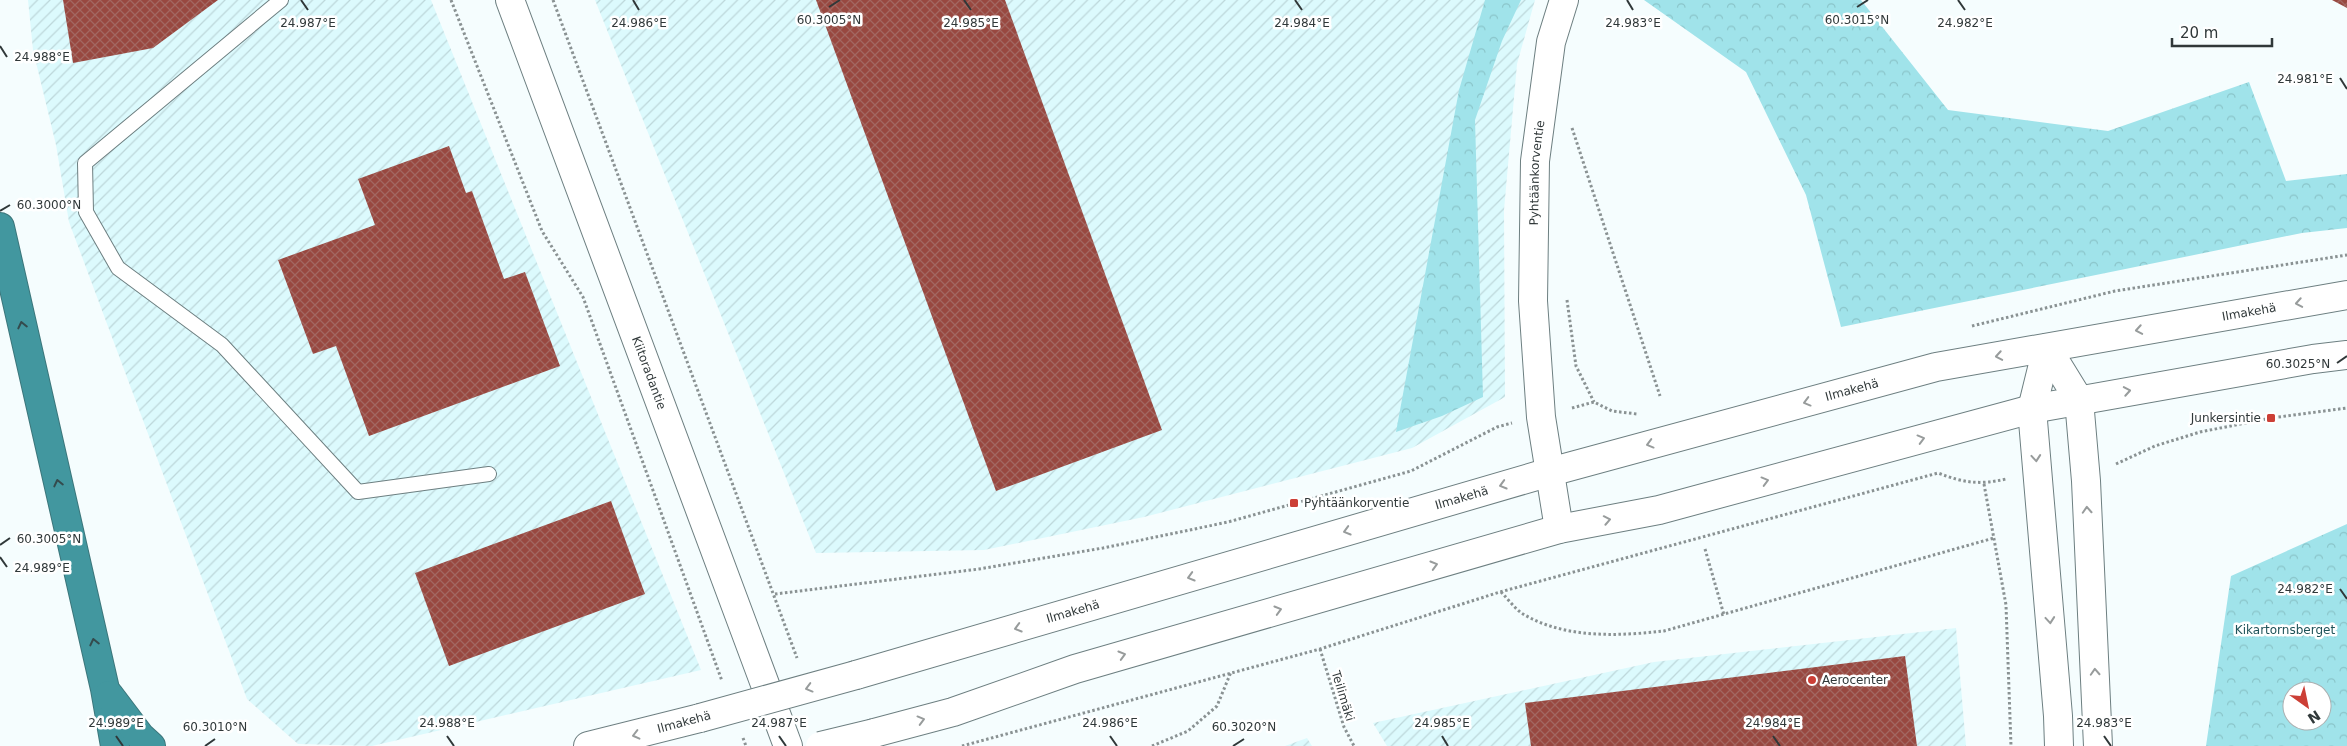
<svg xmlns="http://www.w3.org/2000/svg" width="2347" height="746" font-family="'DejaVu Sans',sans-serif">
  <defs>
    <pattern id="industrial-furrows" width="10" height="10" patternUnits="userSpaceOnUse" patternTransform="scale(1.25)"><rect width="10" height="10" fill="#dcfafd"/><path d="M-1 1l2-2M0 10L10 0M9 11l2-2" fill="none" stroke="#bdd7da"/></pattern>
    <pattern id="forest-crowns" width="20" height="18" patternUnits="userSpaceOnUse" patternTransform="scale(1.25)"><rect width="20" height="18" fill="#a0e3ea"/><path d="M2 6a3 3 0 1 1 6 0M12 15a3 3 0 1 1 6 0" fill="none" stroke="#8ac4c9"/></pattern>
    <pattern id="building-cross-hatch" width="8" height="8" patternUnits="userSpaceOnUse" patternTransform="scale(1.25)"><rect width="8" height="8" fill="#984840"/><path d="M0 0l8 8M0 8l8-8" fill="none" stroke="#a26761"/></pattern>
  </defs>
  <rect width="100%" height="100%" fill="#f5fdfe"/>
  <!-- industrial -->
  <g fill="url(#industrial-furrows)">
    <polygon points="28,0 431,0 701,670 372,746 298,744 247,699 69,222 56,145 33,50"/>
    <polygon points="595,0 1535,0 1517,64 1504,210 1505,397 1412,448 1144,517 984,550 816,553"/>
    <polygon points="1956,628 1966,746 1387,746 1373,723 1654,662"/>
    <polygon points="1307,738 1312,746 1285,746"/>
  </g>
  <!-- forest -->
  <g fill="url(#forest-crowns)" fill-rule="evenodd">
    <polygon points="1485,0 1521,0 1502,41 1475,120 1483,397 1442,416 1396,432 1459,90"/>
    <polygon points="1644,0 1861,0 1948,110 2108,131 2249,82 2286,181 2347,174 2347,228 2302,233 1841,327 1806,195 1746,72"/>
    <path d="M 2347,524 L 2347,746 L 2206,746 L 2231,576 ZM 2292,691 L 2322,691 L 2322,721 L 2292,721 Z"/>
  </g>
  <!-- building -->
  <g fill="url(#building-cross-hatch)">
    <polygon points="63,0 218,0 153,48 73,63"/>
    <polygon points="816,0 1005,0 1162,430 996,491"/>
    <polygon points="2332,0 2347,0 2347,8"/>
    <polygon points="449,146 466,193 472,191 504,279 525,272 560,366 369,436 336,346 313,354 278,260 375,225 358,179"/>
    <polygon points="611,501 645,594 449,666 415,573"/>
    <polygon points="1905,656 1917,746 1531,746 1525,703"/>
  </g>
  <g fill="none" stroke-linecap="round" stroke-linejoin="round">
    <defs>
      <polyline id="lane" points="281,0 85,163 86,212 118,268 222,345 358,492 489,474"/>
      <g id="street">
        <path id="s1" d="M 1559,529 L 1541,417 L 1533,301 L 1535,161 L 1551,42 L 1564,0"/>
      </g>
      <g id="secondary">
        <path id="s2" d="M 510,0 L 788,746"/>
        <polyline points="2047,348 2079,400 2086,481 2098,746"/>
        <polyline points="2047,348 2032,409 2058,716 2059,746"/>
        <path id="s3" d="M 856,675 L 1550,472 L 1936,367 L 2347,295"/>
        <polyline points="874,733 953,712 1075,669 1559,529 1659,510 2032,409 2313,359 2347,355"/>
        <polyline points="588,746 700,718"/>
      </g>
      <g id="highway">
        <polyline points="0,227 105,689 115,746"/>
        <polyline points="109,695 140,736 151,746"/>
      </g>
    </defs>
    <!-- lane casing -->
    <use href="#lane" stroke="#6d7f81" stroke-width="16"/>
    <!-- street casing -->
    <use href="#street" stroke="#6d7f81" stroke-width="30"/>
    <!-- secondary casing -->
    <use href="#secondary" stroke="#6d7f81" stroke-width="30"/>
    <!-- highway casing -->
    <use href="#highway" stroke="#3c767b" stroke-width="30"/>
    <!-- path -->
    <g stroke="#8a9293" stroke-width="3" stroke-dasharray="2.5 2.5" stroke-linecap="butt">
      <polyline points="451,0 542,231 583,297 722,681"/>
      <polyline points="553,0 797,658"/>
      <polyline points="1572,128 1660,396"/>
      <polyline points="1567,300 1576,366 1594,402"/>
      <polyline points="1972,326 2115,291 2347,255"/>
      <polyline points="1572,408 1594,402 1612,411 1637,414"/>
      <polyline points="2116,464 2155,446 2200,432 2271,418 2347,408"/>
      <polyline points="1984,484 2006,605 2011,746"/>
      <polyline points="1705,549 1724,615"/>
      <path d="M 1501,592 C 1508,599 1515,609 1523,614 C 1565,639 1619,636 1664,631 L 1994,538"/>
      <polyline points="775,594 979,569 1103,548 1228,522 1411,471 1497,427 1512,423"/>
      <polyline points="1320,649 1344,727 1354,746"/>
      <polyline points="743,738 746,746"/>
      <path d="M 962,746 L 1320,649 L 1500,592 L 1938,473 C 1964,483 1979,485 2006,479"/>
      <polyline points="1152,746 1188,731 1217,706 1231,672"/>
    </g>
    <!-- lane -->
    <use href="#lane" stroke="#fff" stroke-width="14"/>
    <!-- street -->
    <use href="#street" stroke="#fff" stroke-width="28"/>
    <!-- secondary -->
    <use href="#secondary" stroke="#fff" stroke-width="28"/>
    <!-- highway -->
    <use href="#highway" stroke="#42979f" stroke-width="28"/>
    <defs>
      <g id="secondary-bridge">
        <polyline points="700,718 856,675"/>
        <polyline points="820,746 874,733"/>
      </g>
    </defs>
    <!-- secondary-bridge casing -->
    <use href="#secondary-bridge" stroke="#6d7f81" stroke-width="30" stroke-linecap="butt"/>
    <!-- secondary-bridge -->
    <use href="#secondary-bridge" stroke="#fff" stroke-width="28"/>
  </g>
  <!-- one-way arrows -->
  <defs><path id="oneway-chevron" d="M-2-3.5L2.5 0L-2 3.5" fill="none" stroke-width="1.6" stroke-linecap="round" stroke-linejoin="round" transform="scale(1.25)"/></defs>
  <g stroke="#989c9c">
    <use href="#oneway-chevron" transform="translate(2299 303) rotate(170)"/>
    <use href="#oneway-chevron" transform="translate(2139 330) rotate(170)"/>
    <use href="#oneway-chevron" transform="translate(1999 356) rotate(170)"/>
    <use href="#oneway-chevron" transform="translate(2127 391) rotate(-10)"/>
    <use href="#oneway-chevron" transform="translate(1807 402) rotate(165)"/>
    <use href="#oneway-chevron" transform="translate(1921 439) rotate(-15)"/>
    <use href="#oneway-chevron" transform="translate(1650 444) rotate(165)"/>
    <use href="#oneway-chevron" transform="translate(2036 458) rotate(85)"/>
    <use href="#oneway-chevron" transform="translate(1765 481) rotate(-15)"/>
    <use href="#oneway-chevron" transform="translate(1503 485) rotate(164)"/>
    <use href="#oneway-chevron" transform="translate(2087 510) rotate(-93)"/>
    <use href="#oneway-chevron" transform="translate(1607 520) rotate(-11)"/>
    <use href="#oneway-chevron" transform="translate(1347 531) rotate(164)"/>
    <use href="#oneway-chevron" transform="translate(1434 565) rotate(-16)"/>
    <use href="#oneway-chevron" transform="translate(1191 577) rotate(164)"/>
    <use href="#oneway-chevron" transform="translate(1278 610) rotate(-16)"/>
    <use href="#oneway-chevron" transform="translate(2050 620) rotate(85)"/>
    <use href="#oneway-chevron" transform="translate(1018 628) rotate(164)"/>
    <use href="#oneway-chevron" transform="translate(1122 655) rotate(-16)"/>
    <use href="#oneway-chevron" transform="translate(2095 672) rotate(-93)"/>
    <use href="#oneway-chevron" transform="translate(809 688) rotate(165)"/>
    <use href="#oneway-chevron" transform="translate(921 720) rotate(-15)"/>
    <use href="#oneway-chevron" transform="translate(636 735) rotate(166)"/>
  </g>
  <g stroke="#344b4d">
    <use href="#oneway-chevron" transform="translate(22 325) rotate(-103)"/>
    <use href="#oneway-chevron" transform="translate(58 483) rotate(-103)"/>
    <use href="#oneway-chevron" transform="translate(94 642) rotate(-103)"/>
  </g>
  <!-- ticks -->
  <path fill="none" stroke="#303839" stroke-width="2" d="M 301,0 L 308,10M 633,0 L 639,10M 964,0 L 971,10M 1295,0 L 1302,10M 1627,0 L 1633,10M 1958,0 L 1965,10M 829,7 L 840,0M 1857,7 L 1868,0M 0,46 L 7,57M 2340,78 L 2347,89M 0,211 L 10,205M 2337,363 L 2347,356M 0,545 L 10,538M 0,557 L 7,567M 2340,589 L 2347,599M 116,736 L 123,746M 447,736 L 454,746M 779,736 L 786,746M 1110,736 L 1117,746M 1442,736 L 1448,746M 1773,736 L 1780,746M 2104,736 L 2111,746M 205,746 L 215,739M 1233,746 L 1244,739"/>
  <!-- markers -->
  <g fill="#cc3f36" stroke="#fff" stroke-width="2">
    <rect x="2266" y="413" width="10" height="10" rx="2.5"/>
    <rect x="1289" y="498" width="10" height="10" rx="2.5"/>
    <circle cx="1812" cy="680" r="5"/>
  </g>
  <g text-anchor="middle" stroke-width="5" stroke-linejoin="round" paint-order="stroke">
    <!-- street labels -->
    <g font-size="12" fill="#303839" stroke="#fff">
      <text dy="4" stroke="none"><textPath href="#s1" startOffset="358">Pyhtäänkorventie</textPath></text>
      <text dy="4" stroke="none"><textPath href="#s3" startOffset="1441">Ilmakehä</textPath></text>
      <text dy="4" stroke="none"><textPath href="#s2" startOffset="398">Kiitoradantie</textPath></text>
      <text dy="4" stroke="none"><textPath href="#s3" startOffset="1036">Ilmakehä</textPath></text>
      <text dy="4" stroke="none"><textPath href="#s3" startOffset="631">Ilmakehä</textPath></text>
      <text dy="4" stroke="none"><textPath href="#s3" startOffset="226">Ilmakehä</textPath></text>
      <text transform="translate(1343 696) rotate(73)" y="4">Teilimäki</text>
      <text transform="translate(684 722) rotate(-15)" y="4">Ilmakehä</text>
    </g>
    <!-- poi labels -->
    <g font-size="12" fill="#303839" stroke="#fff" text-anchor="start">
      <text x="2261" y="422" text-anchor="end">Junkersintie</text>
      <text x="1304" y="507">Pyhtäänkorventie</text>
      <text x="1822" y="684">Aerocenter</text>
    </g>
    <!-- park labels -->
    <g font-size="12" fill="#1f5359" stroke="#fff">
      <text x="2285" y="634">Kikartornsberget</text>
    </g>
  </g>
  <g font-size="12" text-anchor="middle" fill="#303839" stroke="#fff" stroke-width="5" stroke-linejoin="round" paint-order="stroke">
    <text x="1857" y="24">60.3015°N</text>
    <text x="829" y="24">60.3005°N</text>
    <text x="308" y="27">24.987°E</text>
    <text x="639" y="27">24.986°E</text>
    <text x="971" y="27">24.985°E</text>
    <text x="1302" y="27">24.984°E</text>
    <text x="1633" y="27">24.983°E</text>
    <text x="1965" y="27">24.982°E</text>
    <text x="42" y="61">24.988°E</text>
    <text x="2305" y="83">24.981°E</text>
    <text x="49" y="209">60.3000°N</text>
    <text x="2298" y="368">60.3025°N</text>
    <text x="49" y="543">60.3005°N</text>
    <text x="42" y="572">24.989°E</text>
    <text x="2305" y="593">24.982°E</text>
    <text x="116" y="727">24.989°E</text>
    <text x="447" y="727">24.988°E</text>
    <text x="779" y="727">24.987°E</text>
    <text x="1110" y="727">24.986°E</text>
    <text x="1442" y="727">24.985°E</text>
    <text x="1773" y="727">24.984°E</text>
    <text x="2104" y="727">24.983°E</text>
    <text x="215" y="731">60.3010°N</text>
    <text x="1244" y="731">60.3020°N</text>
  </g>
  <!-- north arrow -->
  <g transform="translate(2307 706) rotate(147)"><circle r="24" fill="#ffffff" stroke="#acafb0"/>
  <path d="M0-4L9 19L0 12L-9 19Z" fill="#cc3f36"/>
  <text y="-8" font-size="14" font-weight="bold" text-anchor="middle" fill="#303839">N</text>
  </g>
  <!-- scale -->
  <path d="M2172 38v8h100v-8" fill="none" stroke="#303839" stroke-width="2.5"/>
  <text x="2180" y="38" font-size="15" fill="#303839" stroke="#ffffff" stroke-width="4" paint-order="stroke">20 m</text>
</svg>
